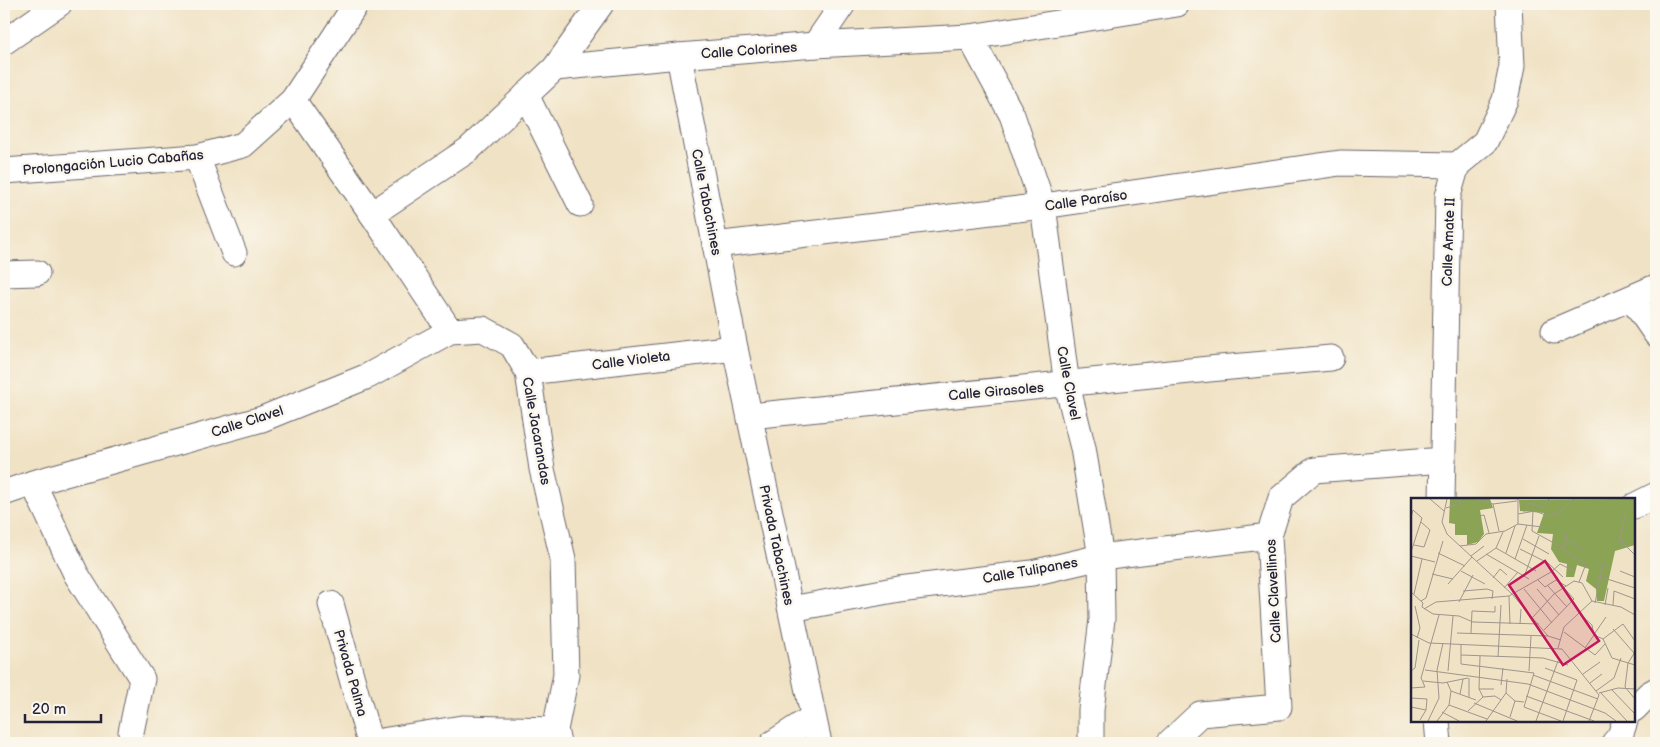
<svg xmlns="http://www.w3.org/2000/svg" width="1660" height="747" font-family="'Balsamiq Sans',sans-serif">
  <rect width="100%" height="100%" fill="#fbf7ec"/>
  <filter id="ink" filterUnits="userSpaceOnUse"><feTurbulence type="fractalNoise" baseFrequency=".02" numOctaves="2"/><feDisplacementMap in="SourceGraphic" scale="10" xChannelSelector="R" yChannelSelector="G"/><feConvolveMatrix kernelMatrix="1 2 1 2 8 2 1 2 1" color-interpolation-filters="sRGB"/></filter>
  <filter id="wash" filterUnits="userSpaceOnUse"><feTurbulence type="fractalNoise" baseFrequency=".0096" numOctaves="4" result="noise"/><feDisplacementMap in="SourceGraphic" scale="20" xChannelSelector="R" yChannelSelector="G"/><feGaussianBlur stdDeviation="1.12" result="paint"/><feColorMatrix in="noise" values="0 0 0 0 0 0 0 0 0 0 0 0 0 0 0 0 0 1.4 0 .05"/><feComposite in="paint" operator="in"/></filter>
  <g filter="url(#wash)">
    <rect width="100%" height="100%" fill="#f0e2c4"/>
  </g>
  <g filter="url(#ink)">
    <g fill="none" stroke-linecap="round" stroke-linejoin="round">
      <defs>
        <g id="street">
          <polyline points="970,37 1012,115 1043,206 1067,385 1083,448 1101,557 1102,619 1091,710 1091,743"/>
          <polyline points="4,42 59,4"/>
          <polyline points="815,45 843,4"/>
          <polyline points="679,56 735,348 819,743"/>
          <polyline points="555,68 679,56 815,45 970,37 1177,4"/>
          <polyline points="526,95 580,204"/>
          <polyline points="293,100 372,214 450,331"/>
          <polyline points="197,157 234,253"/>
          <polyline points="4,171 197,157 243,145 293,100 356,4"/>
          <polyline points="372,214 468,150 555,68 601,4"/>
          <polyline points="715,245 1043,206 1340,163 1457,165"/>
          <polyline points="4,274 37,273"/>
          <polyline points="1632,299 1656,334"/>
          <polyline points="1554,331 1656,287"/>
          <polyline points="528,372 735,348"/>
          <polyline points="750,416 1209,369 1331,358"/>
          <polyline points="33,483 76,574 142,679 131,732"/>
          <polyline points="4,493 33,483 262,419 368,376 450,331 483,329 512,345 528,372 542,469 563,559 566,675 555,730 558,743"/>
          <polyline points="1442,500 1448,196 1457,165 1485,142 1505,100 1512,66 1509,4"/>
          <polyline points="1634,506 1656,495"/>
          <polyline points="331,604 370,743"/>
          <polyline points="791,609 899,589 1032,573 1101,557 1269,536"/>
          <polyline points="1634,709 1649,694 1656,690"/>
          <polyline points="1437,721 1439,743"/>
          <polyline points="369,743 462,728 555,730"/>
          <polyline points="773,743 813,717"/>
          <polyline points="1169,743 1200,714 1279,707 1269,536 1281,498 1314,470 1443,460"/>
          <polyline points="1614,743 1620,736 1625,721"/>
        </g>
      </defs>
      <!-- street casing -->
      <use href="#street" stroke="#6a656b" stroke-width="27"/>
      <!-- street -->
      <use href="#street" stroke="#fff" stroke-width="25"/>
    </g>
  </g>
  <g text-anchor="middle" stroke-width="5" stroke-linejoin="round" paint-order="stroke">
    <!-- street labels -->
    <g font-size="14" fill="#22223b" stroke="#fbf7ec">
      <text transform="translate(749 50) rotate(-4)" y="5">Calle Colorines</text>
      <text transform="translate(113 162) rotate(-5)" y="5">Prolongación Lucio Cabañas</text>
      <text transform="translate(1086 200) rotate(-8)" y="5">Calle Paraíso</text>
      <text transform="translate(707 202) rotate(79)" y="5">Calle Tabachines</text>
      <text transform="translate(1448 242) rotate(-88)" y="5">Calle Amate II</text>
      <text transform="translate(631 360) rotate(-7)" y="5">Calle Violeta</text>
      <text transform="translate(1069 383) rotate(79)" y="5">Calle Clavel</text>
      <text transform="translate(996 391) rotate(-5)" y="5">Calle Girasoles</text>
      <text transform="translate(247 421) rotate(-18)" y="5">Calle Clavel</text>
      <text transform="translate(537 431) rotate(80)" y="5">Calle Jacarandas</text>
      <text transform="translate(777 545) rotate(78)" y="5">Privada Tabachines</text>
      <text transform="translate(1030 570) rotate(-10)" y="5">Calle Tulipanes</text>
      <text transform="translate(1273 591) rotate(-93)" y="5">Calle Clavellinos</text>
      <text transform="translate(351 673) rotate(74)" y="5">Privada Palma</text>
    </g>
  </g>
  <!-- overview -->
  <g transform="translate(1411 498)">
    <rect width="224" height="224" fill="#f0e2c4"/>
    <path d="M 39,1 L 79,1 L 82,10 L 69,12 L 73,36 L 67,44 L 56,47 L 56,37 L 44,37 L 44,26 L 38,25 ZM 224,1 L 224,47 L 204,53 L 193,103 L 186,103 L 185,91 L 175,83 L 178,71 L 166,67 L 163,79 L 155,79 L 156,66 L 148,64 L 140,51 L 142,36 L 126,35 L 133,15 L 109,13 L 108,2 Z" fill="#8ba354"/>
    <path fill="none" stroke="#9e958d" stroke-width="1" d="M 19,1 L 33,13M 36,1 L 31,24 L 36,36 L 101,96 L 137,138M 65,1 L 82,6 L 106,3M 107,1 L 107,26M 82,6 L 88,33M 35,10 L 48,6 L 50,1M 122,13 L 121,33 L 152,50M 113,14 L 119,5 L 131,10 L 138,1M 107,16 L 124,13 L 137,18 L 148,14 L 163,1M 68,18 L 73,17 L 78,35M 214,18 L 209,42 L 224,57M 0,19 L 2,12 L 11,20 L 0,54M 107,26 L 131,29M 156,36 L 152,52 L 175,66 L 168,84M 112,41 L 138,56M 154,41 L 172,51M 3,47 L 13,49 L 19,32 L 10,24M 49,48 L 65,46 L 75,36 L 94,33 L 107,26M 85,50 L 125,73M 109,51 L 137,65 L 152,79M 27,55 L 54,68M 95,55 L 104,28M 75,56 L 118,81M 0,58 L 24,64M 60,58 L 73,48M 224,60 L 224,78M 104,61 L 116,27M 66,63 L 85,50 L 92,34M 50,73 L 74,86M 209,73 L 224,79M 21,76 L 42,81M 187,78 L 224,90M 113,79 L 128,38M 82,80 L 89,71 L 96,77M 127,82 L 134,89 L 145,82 L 155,88M 37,86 L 61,59M 137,88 L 156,109M 93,90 L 107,74M 113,91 L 141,125M 126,91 L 148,117M 52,93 L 76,91 L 82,93 L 81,101M 0,94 L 12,105 L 11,109 L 22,116 L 48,118 L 62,124 L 128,126M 3,96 L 11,61M 98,98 L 99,126M 10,103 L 15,100 L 32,43M 181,103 L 210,109 L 224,117M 48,104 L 62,77M 184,105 L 192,66M 194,107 L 197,90M 202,107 L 203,93 L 224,101M 4,108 L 9,130 L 6,140M 13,111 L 25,104 L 98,98 L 140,74 L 149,66 L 161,72M 169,116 L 181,127 L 183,137M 122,119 L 143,96 L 163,83 L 171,85 L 181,103M 109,126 L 110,111M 202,131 L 223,155M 133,132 L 163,101 L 153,90M 153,134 L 184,157 L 194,146M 46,135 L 137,138 L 150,142M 60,135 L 61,113 L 84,114 L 84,108M 184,135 L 195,119M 0,136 L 18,145 L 151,151 L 188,197 L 178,223M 183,137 L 192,141 L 201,160 L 224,167M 192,141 L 212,126 L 224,143M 147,150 L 153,129 L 181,103M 174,150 L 183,137M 224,154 L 217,165 L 214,189 L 224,201M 50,157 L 132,160 L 157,167M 69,158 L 68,191 L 72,199M 87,159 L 90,107M 50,166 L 123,175 L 113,209 L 150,223M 50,166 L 50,146M 134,170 L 166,182 L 152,223M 14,172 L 117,186 L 194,215 L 205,223M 0,173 L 4,170 L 8,142M 37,173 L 42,118M 118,173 L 120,138M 172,176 L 189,164M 122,177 L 187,201M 12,183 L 32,185 L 57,180M 36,184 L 40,193 L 65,202M 179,185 L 191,176M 90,187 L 92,170M 0,190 L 14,189 L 10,180 L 28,117M 68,191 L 83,191M 201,192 L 224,216M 185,193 L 203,180 L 210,160M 189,194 L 216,223M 95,195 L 104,203 L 113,204M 188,195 L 207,190 L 224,191M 49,196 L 52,181M 115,198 L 183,223M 58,199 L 58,180M 0,200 L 16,201 L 15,212 L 9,222M 63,205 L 106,223M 38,207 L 76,221M 0,209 L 15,212M 57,213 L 72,199 L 84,198 L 90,202M 31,214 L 48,223M 99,219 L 104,203M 17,223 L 28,200 L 26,172 L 32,145M 26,223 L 38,207 L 40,193M 75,223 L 95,195 L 96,181M 125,223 L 147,163"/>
    <path fill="#c2185b" fill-opacity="0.15" stroke="#c2185b" stroke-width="2.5" d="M 134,63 L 188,143 L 152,167 L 98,87 Z"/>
    <rect width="224" height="224" fill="none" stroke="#22223b" stroke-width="2.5"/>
  </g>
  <!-- margin -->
  <rect width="1660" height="747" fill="none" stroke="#fbf7ec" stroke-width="20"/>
  <!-- scale -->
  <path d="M25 714v8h76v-8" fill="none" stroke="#22223b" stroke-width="2.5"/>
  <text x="32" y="714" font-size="15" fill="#22223b" stroke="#fbf7ec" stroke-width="4" paint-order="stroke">20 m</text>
</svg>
